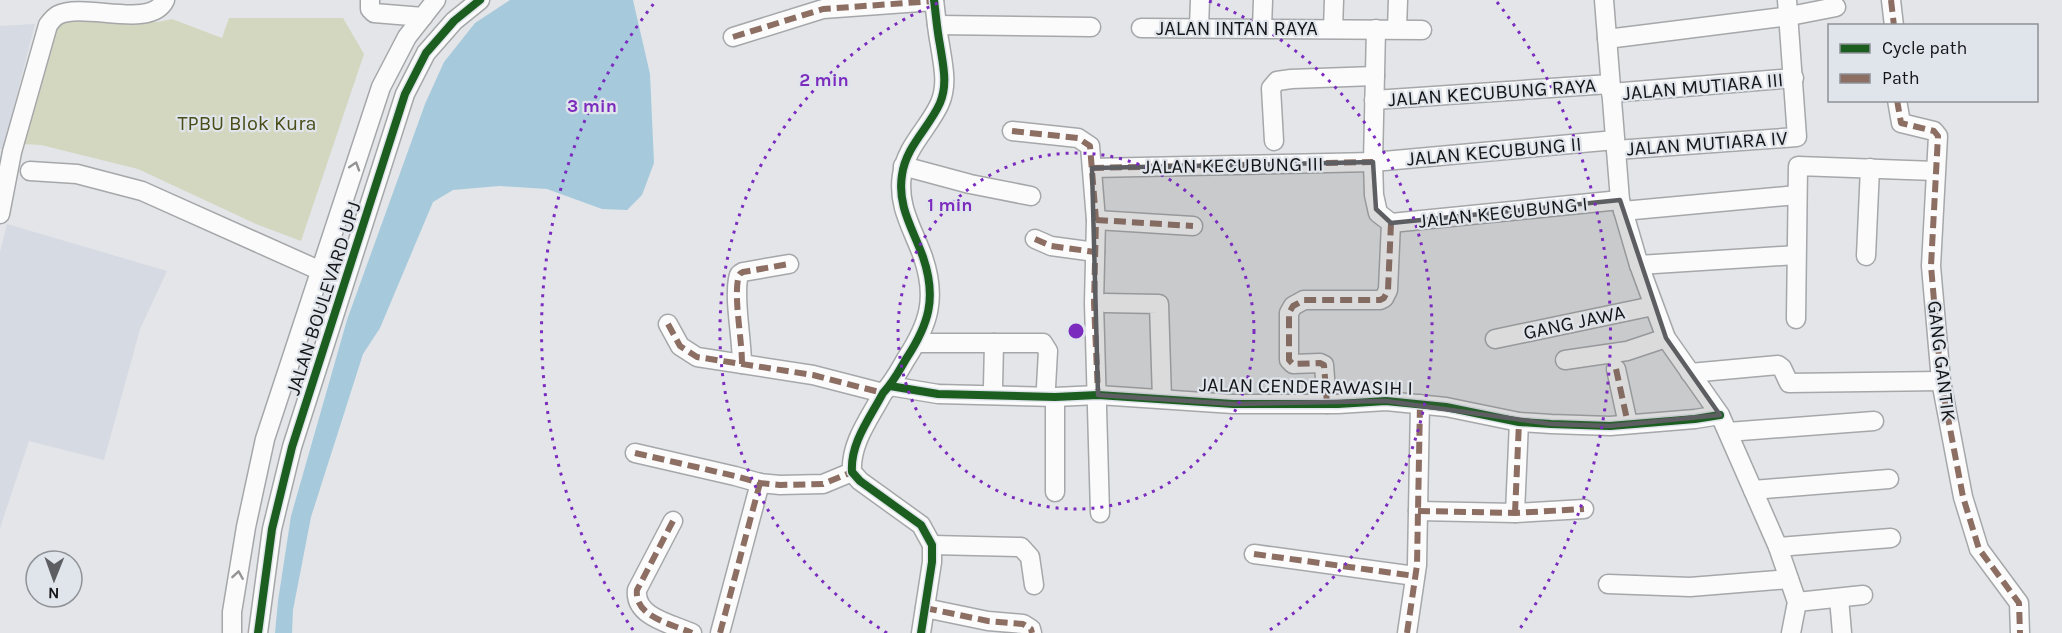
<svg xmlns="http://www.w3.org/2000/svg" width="2062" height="633" font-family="Karla,sans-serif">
  <rect width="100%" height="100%" fill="#e3e5e8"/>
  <!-- built -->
  <g fill="#d6dae3">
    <polygon points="35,24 3,149 0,149 0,26"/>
    <polygon points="7,224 167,271 140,329 104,460 29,441 0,528 0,252"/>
  </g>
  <!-- green -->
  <polygon fill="#d3d7c0" points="78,17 158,22 172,19 222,38 229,18 343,18 364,54 301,241 256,224 138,169 41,145 21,144 51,36 58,23"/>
  <!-- water -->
  <polygon fill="#a6cadc" points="510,0 633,0 650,74 654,163 642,195 627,210 602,209 547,189 499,186 453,190 433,202 380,328 363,354 311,517 293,610 292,633 275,633 278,601 291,516 347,320 425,104 444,62 475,23"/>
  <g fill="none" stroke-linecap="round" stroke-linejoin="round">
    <defs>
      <g id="minor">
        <polyline points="370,0 370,9 374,13 423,17"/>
        <polyline points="1604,0 1620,200 1639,265 1666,338 1720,415 1778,547 1797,602 1791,633"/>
        <polyline points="1891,0 1894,26"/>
        <polyline points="937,25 1091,27"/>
        <polyline points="1199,27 1200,0"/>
        <polyline points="1141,28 1422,30"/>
        <polyline points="1262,28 1263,0"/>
        <polyline points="1333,29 1334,0"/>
        <polyline points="1376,29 1373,162 1374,195 1378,213 1391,223 1620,200"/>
        <polyline points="1397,29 1398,0"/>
        <polyline points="733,37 823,9 934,1"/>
        <polyline points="1607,39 1790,16 1836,7"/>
        <polyline points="1611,93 1794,78"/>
        <polyline points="1374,100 1610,84"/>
        <polyline points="1897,100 1901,123 1934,131 1938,136 1931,266 1941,381 1963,497 1979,549 2019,603 2020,633"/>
        <polyline points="1012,131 1078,138 1090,146 1096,220 1094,303 1100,513"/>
        <polyline points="1274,141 1271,88 1277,81 1291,79 1375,76"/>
        <polyline points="1616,150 1797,137 1787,0"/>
        <polyline points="903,166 970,184 1031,196"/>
        <polyline points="1092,168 1373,162 1615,140"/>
        <polyline points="30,171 77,174 142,191 332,276"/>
        <polyline points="1623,211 1797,195"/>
        <path d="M 0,214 L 12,152 L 48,25 C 51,21 54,17 58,15 C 85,2 151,30 165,0"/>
        <polyline points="1096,220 1193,226"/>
        <polyline points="1035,239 1051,246 1095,252"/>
        <polyline points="1866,256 1870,168"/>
        <polyline points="1639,265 1796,255"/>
        <polyline points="1105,303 1159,304 1162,399"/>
        <polyline points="1796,319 1798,166 1935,171"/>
        <polyline points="668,324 680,346 697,357 813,375 883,393"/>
        <polyline points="1495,339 1653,306"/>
        <polyline points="917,343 1043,343 1048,351 1046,387"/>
        <polyline points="1565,360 1627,351 1666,338"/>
        <path d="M 742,364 C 742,339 734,301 738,279 C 739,274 739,274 743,272 L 789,264"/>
        <polyline points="1616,369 1628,424"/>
        <polyline points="1690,373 1778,365 1782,368 1789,383 1941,381"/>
        <polyline points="890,386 938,394 1055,397 1098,395 1233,404 1338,404 1386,401 1446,407 1519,422 1551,424 1610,426 1695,419 1720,415"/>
        <polyline points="993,387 994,343"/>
        <polyline points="1055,397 1055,492"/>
        <polyline points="1327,404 1324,365 1320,363 1293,364 1289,360 1289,313 1293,306 1304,300 1380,300 1384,298 1388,290 1391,223"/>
        <polyline points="1728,432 1874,421"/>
        <polyline points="635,453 735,476 760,483 780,485 823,484 852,472"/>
        <polyline points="1753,490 1889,479"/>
        <polyline points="1418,511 1515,513 1584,509"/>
        <polyline points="1515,513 1519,422"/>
        <path d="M 673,521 L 637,590 C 634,617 672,624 692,633"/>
        <polyline points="932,545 1021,547 1030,557 1034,585"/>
        <polyline points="1778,547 1891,538"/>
        <polyline points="1254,554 1415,576"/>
        <polyline points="1608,584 1690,587 1789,579"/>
        <polyline points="1839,598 1842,633"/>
        <polyline points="1797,602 1863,595"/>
        <polyline points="925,608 988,621 1023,624 1031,629 1032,633"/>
        <polyline points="232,633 232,612 246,527 265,439 381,87 407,37 436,0"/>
        <polyline points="258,633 272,529 292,447 405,94 426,53 454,21 480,0"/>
        <polyline points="720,633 760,483"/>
        <path d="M 921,633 L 932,562 L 932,545 L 921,525 L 860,481 L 852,472 C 850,443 870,418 883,393 C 893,383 899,371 906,359 C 929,324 937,298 923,257 C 913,229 897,206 902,175 C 906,146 929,128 940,103 C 948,84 943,65 940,45 C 937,30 936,15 934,0"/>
        <polyline points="1407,633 1417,565 1420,404"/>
      </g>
    </defs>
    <!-- minor casing -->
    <use href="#minor" stroke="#a5a7a9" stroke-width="21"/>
    <!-- minor -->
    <use href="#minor" stroke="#fbfbfc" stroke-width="18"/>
    <!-- quiet -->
    <g stroke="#8d6e63" stroke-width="6" stroke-dasharray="12 6" stroke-linecap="butt">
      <polyline points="1891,0 1894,26"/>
      <polyline points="733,37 823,9 934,1"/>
      <polyline points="1897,100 1901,123 1934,131 1938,136 1931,266 1941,381 1963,497 1979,549 2019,603 2020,633"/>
      <polyline points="1012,131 1078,138 1090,146 1096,220 1094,303 1098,395"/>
      <polyline points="1092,168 1373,162"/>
      <polyline points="1096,220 1193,226"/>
      <polyline points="1035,239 1051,246 1095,252"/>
      <polyline points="668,324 680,346 697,357 813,375 883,393"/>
      <path d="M 742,364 C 742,339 734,301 738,279 C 739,274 739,274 743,272 L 789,264"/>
      <polyline points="1616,369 1628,424"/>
      <polyline points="1327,404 1324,365 1320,363 1293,364 1289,360 1289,313 1293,306 1304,300 1380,300 1384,298 1388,290 1391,223"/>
      <polyline points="635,453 735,476 760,483 780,485 823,484 852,472"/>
      <polyline points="1418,511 1515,513 1584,509"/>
      <polyline points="1515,513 1519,422"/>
      <path d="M 673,521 L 637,590 C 634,617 672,624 692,633"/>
      <polyline points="1254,554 1415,576"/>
      <polyline points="925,608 988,621 1023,624 1031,629 1032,633"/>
      <polyline points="720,633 760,483"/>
      <polyline points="1407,633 1417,565 1420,404"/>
    </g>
    <defs>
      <g id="cycleway">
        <polyline points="890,386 938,394 1055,397 1098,395 1233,404 1338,404 1386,401 1446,407 1519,422 1551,424 1610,426 1695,419 1720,415"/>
        <polyline points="258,633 272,529 292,447 405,94 426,53 454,21 480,0"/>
        <path d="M 921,633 L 932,562 L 932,545 L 921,525 L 860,481 L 852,472 C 850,443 870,418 883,393 C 893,383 899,371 906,359 C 929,324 937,298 923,257 C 913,229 897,206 902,175 C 906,146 929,128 940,103 C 948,84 943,65 940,45 C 937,30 936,15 934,0"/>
      </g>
    </defs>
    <!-- cycleway casing -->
    <use href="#cycleway" stroke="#e0e4eb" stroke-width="11"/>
    <!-- cycleway -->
    <use href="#cycleway" stroke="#1b5e20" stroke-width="8"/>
  </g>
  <!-- one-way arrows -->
  <defs><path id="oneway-chevron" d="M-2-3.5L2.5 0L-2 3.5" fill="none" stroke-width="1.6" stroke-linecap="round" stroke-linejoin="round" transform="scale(1.5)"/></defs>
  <g stroke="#949495">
    <use href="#oneway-chevron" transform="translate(355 166) rotate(-72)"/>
    <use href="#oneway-chevron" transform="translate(238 575) rotate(-81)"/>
  </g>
  <!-- marked area -->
  <path fill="#5d5e61" fill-opacity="0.2" stroke="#5d5e61" stroke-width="4.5" stroke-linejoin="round" d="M 1373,162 L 1376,209 L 1391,223 L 1620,200 L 1666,338 L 1720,415 L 1610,426 L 1551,424 L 1386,401 L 1233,404 L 1098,395 L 1092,168 Z"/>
  <!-- distance rings -->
  <g fill="none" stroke="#7b2cbf" stroke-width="3" stroke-dasharray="3 6">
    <circle cx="1076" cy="331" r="178"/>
    <path d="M887 633A356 356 0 0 1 943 1M1209 1A356 356 0 0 1 1265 633"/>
    <path d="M633 630A534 534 0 0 1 655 2M1497 2A534 534 0 0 1 1519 630"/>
  </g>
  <g text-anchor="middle" stroke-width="4.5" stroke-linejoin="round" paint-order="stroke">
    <!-- street labels -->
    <g font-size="20" fill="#151618" stroke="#e0e4eb">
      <text x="1237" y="35">JALAN INTAN RAYA</text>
      <text transform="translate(1703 86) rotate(-5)" y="7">JALAN MUTIARA III</text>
      <text transform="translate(1492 92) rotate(-4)" y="7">JALAN KECUBUNG RAYA</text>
      <text transform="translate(1707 143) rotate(-4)" y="7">JALAN MUTIARA IV</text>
      <text transform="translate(1494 151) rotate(-5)" y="7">JALAN KECUBUNG II</text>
      <text transform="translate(1233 165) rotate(-1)" y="7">JALAN KECUBUNG III</text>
      <text transform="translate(1503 212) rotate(-6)" y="7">JALAN KECUBUNG I</text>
      <text transform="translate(323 298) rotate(-72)" y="7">JALAN BOULEVARD UPJ</text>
      <text transform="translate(1574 322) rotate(-12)" y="7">GANG JAWA</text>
      <text transform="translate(1942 361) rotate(83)" y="7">GANG GANTIK</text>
      <text transform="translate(1306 386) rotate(1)" y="7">JALAN CENDERAWASIH I</text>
    </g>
    <!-- park labels -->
    <g font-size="20" fill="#494d17" stroke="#e0e4eb">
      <text x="247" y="130">TPBU Blok Kura</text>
    </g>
  </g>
  <circle cx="1076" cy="331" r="9" fill="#7b2cbf" stroke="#e0e4eb" stroke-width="3"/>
  <g font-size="18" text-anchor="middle" font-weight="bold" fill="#7b2cbf" stroke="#e0e4eb" stroke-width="4.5" stroke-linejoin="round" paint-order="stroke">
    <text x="824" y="86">2 min</text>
    <text x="592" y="112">3 min</text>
    <text x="950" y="211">1 min</text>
  </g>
  <!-- legend -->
  <rect x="1828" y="24" width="210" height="78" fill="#e0e4eb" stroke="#8f9297" stroke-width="1.5"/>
  <rect x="1840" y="44" width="30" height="9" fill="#1b5e20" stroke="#8f9297" stroke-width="1.5"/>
  <text x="1882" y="54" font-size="18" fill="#151618">Cycle path</text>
  <rect x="1840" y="74" width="30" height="9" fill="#8d6e63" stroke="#8f9297" stroke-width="1.5"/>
  <text x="1882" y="84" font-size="18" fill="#151618">Path</text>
  <!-- north arrow -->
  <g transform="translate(54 579) rotate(181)"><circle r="28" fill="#e0e4eb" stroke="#8f9297" stroke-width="1.5"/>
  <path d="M0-4.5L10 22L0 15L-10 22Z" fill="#5d5e61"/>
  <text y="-9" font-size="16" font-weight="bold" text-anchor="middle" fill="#151618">N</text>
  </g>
</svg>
